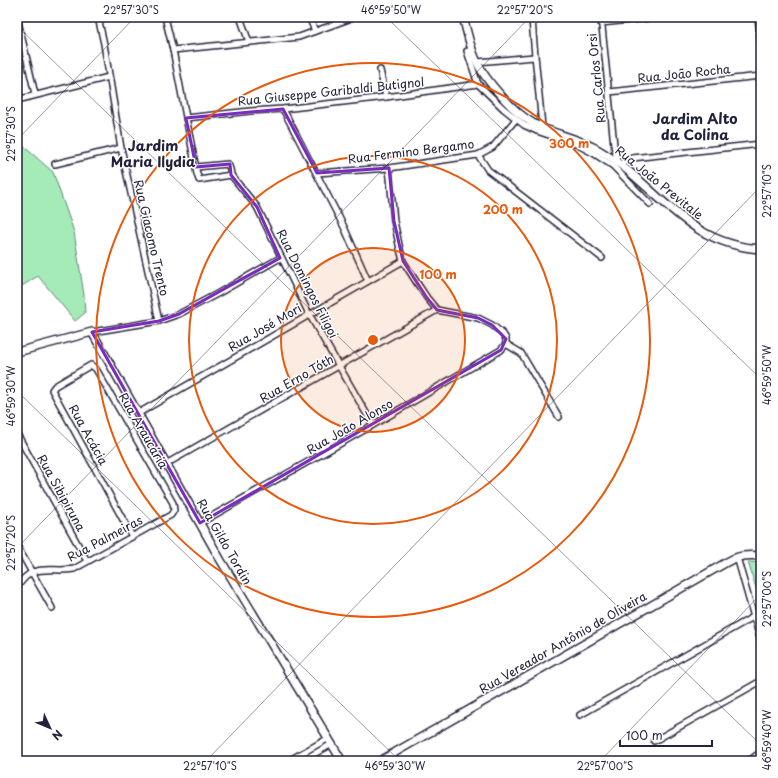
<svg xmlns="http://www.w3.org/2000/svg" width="778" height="778" font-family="'Playpen Sans',sans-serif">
  <rect width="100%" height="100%" fill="#fff"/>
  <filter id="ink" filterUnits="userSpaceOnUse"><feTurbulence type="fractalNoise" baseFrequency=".025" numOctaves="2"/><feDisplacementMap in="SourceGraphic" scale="8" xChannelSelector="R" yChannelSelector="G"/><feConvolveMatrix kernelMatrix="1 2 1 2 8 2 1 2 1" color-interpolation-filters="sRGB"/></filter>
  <g filter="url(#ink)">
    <!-- green -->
    <g fill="#a5ebb7" stroke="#648679">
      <polygon points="17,142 21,144 53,172 74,232 84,295 85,313 75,321 38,276 17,289"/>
      <polygon points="748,562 761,563 761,605"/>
    </g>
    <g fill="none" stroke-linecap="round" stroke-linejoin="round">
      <defs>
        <g id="minor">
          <polyline points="17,17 35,94"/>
          <polyline points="98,17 104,44 121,148 159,321"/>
          <polyline points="165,17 173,50 197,174 199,180 231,175 230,169 228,164 196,167"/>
          <polyline points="240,17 249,42"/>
          <polyline points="309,17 315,31"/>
          <path d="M 532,17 C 534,54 539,90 542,127"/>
          <polyline points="601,17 614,145 617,161"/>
          <polyline points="758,17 761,47"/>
          <polyline points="601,23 659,17"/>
          <polyline points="173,50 299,37 349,19 353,17"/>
          <polyline points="467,51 478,84 504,109 524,125 537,131 578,145 593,153 613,166 650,204"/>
          <polyline points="477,62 534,57"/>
          <polyline points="380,70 386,97"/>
          <polyline points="609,92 761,76"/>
          <polyline points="17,100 109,77"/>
          <polyline points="283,109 344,227 368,281"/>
          <polyline points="186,118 250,111 283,109 386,97 478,84"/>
          <polyline points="478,155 488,170 602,258"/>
          <polyline points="55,164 121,148"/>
          <polyline points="620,164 632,158 761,144"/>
          <polyline points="389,168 394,221 399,245 403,261 417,283 427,298 437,310 478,318 492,325 503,334 506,339 506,344"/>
          <polyline points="317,173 389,168 478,155 493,147 516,119"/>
          <polyline points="231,175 257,207 309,314 373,425"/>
          <polyline points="92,332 159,321 179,314 217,294 280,258"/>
          <polyline points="506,344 521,353 559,417"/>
          <polyline points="137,414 403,261"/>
          <polyline points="17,434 87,561"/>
          <polyline points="166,464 437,310"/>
          <polyline points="200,523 373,425 501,350 506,344"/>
          <polyline points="17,546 52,608"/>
          <polyline points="737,557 761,642"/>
          <path d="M 17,588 C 32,561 50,573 74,569 L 171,515 L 174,510 L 173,503 L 96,369 L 91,365 L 55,386 L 52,390 L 132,536"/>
          <polyline points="580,715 753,617"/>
          <polyline points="654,741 761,681"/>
          <polyline points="288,761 329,738"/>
          <polyline points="301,761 332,744"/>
          <polyline points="749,761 761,752"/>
        </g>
        <g id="secondary">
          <path d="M 463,17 C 467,31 470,47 476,60 C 483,76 499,94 511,106 C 519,114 530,122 540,127 C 559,135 579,139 597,149 C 657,183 683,244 761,249"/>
          <polyline points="17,352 92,332 220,559 342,761"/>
          <path d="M 380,761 L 727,562 C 739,555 747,555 761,556"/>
        </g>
      </defs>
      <!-- minor casing -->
      <use href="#minor" stroke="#22223b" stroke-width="8"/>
      <!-- secondary casing -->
      <use href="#secondary" stroke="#22223b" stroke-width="10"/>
      <!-- minor -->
      <use href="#minor" stroke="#fff" stroke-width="5"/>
      <!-- secondary -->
      <use href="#secondary" stroke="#fff" stroke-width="7"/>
    </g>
  </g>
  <!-- marked area -->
  <path fill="none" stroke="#7b2cbf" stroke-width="3" stroke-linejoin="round" d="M 283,109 L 317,173 L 389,168 L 394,221 L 403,261 L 427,298 L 437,310 L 478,318 L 492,325 L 506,339 L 501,350 L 200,523 L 92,332 L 159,321 L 179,314 L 280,258 L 257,207 L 231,175 L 230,164 L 196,167 L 186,118 Z"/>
  <!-- ticks -->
  <path fill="none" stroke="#22223b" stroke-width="1" stroke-opacity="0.45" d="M 386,17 L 761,379M 17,26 L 761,745M 17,140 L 135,17M 17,391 L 400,761M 17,548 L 530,17M 17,756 L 22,761M 206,761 L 761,186M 600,761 L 761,594"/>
  <!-- distance rings -->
  <circle cx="373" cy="340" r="92" fill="#e8590c" fill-opacity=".12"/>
  <g fill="none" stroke="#e8590c" stroke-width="2">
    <circle cx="373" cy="340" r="92"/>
    <circle cx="373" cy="340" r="184"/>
    <circle cx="373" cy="340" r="277"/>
  </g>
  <g text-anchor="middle" stroke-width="3" stroke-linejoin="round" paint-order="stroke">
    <!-- street labels -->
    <g font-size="12" fill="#22223b" stroke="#fff">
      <text transform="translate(684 74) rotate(-6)" y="4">Rua João Rocha</text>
      <text transform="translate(597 78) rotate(-96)" y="4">Rua Carlos Orsi</text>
      <text transform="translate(331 92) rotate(-6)" y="4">Rua Giuseppe Garibaldi Butignol</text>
      <text transform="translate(411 152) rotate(-7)" y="4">Rua Fermino Bergamo</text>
      <text transform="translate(659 183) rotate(39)" y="4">Rua João Previtale</text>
      <text transform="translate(151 238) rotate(77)" y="4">Rua Giacomo Trento</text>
      <text transform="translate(307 284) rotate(63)" y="4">Rua Domingos Filigoi</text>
      <text transform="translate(265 328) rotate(-30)" y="4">Rua José Mori</text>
      <text transform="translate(297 379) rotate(-30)" y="4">Rua Erno Tóth</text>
      <text transform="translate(350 427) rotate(-30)" y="4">Rua João Alonso</text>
      <text transform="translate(143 431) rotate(60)" y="4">Rua Araucária</text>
      <text transform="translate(88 435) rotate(61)" y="4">Rua Acácia</text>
      <text transform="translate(61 493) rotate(61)" y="4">Rua Sibipiruna</text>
      <text transform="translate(105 539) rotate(-28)" y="4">Rua Palmeiras</text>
      <text transform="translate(224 542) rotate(60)" y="4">Rua Gildo Tordin</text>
      <text transform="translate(563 643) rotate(-30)" y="4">Rua Vereador Antônio de Oliveira</text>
    </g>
    <!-- quarter labels -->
    <g font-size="14" font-weight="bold" fill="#22223b" stroke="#fff">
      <text x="695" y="124">Jardim Alto<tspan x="695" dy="16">da Colina</tspan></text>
      <text x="153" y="151">Jardim<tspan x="153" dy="16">Maria Ilydia</tspan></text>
    </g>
  </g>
  <circle cx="373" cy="340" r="6" fill="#e8590c" stroke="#fff" stroke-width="2"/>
  <g font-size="12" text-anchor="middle" font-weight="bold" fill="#e8590c" stroke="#fff" stroke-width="3" stroke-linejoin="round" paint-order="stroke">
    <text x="569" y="148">300 m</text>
    <text x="503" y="214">200 m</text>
    <text x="438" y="279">100 m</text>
  </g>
  <!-- margin -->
  <rect width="778" height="778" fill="none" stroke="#fff" stroke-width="44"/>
  <!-- north arrow -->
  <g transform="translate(50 728) rotate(134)" stroke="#ffffff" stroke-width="3" paint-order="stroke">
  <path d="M0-3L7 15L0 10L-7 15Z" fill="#22223b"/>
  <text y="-6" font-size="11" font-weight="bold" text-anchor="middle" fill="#22223b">N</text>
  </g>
  <!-- scale -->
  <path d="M620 740v6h92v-6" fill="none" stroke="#22223b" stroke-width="2"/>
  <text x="626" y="740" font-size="12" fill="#22223b" stroke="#ffffff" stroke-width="3" paint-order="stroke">100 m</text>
  <rect x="22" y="22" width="734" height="734" fill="none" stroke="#22223b" stroke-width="1.5"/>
  <g font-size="10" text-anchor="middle" fill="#22223b">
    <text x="131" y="14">22°57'30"S</text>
    <text x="391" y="14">46°59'50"W</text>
    <text x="525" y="14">22°57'20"S</text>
    <text transform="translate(11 134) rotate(-90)" y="4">22°57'30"S</text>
    <text transform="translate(767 191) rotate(-90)" y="4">22°57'10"S</text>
    <text transform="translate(767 375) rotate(-90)" y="4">46°59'50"W</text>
    <text transform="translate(11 396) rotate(-90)" y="4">46°59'30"W</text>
    <text transform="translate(11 543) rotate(-90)" y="4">22°57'20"S</text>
    <text transform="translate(767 599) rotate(-90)" y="4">22°57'00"S</text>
    <text transform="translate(767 740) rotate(-90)" y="4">46°59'40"W</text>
    <text x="210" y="770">22°57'10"S</text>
    <text x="395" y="770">46°59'30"W</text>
    <text x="605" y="770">22°57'00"S</text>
  </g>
</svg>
